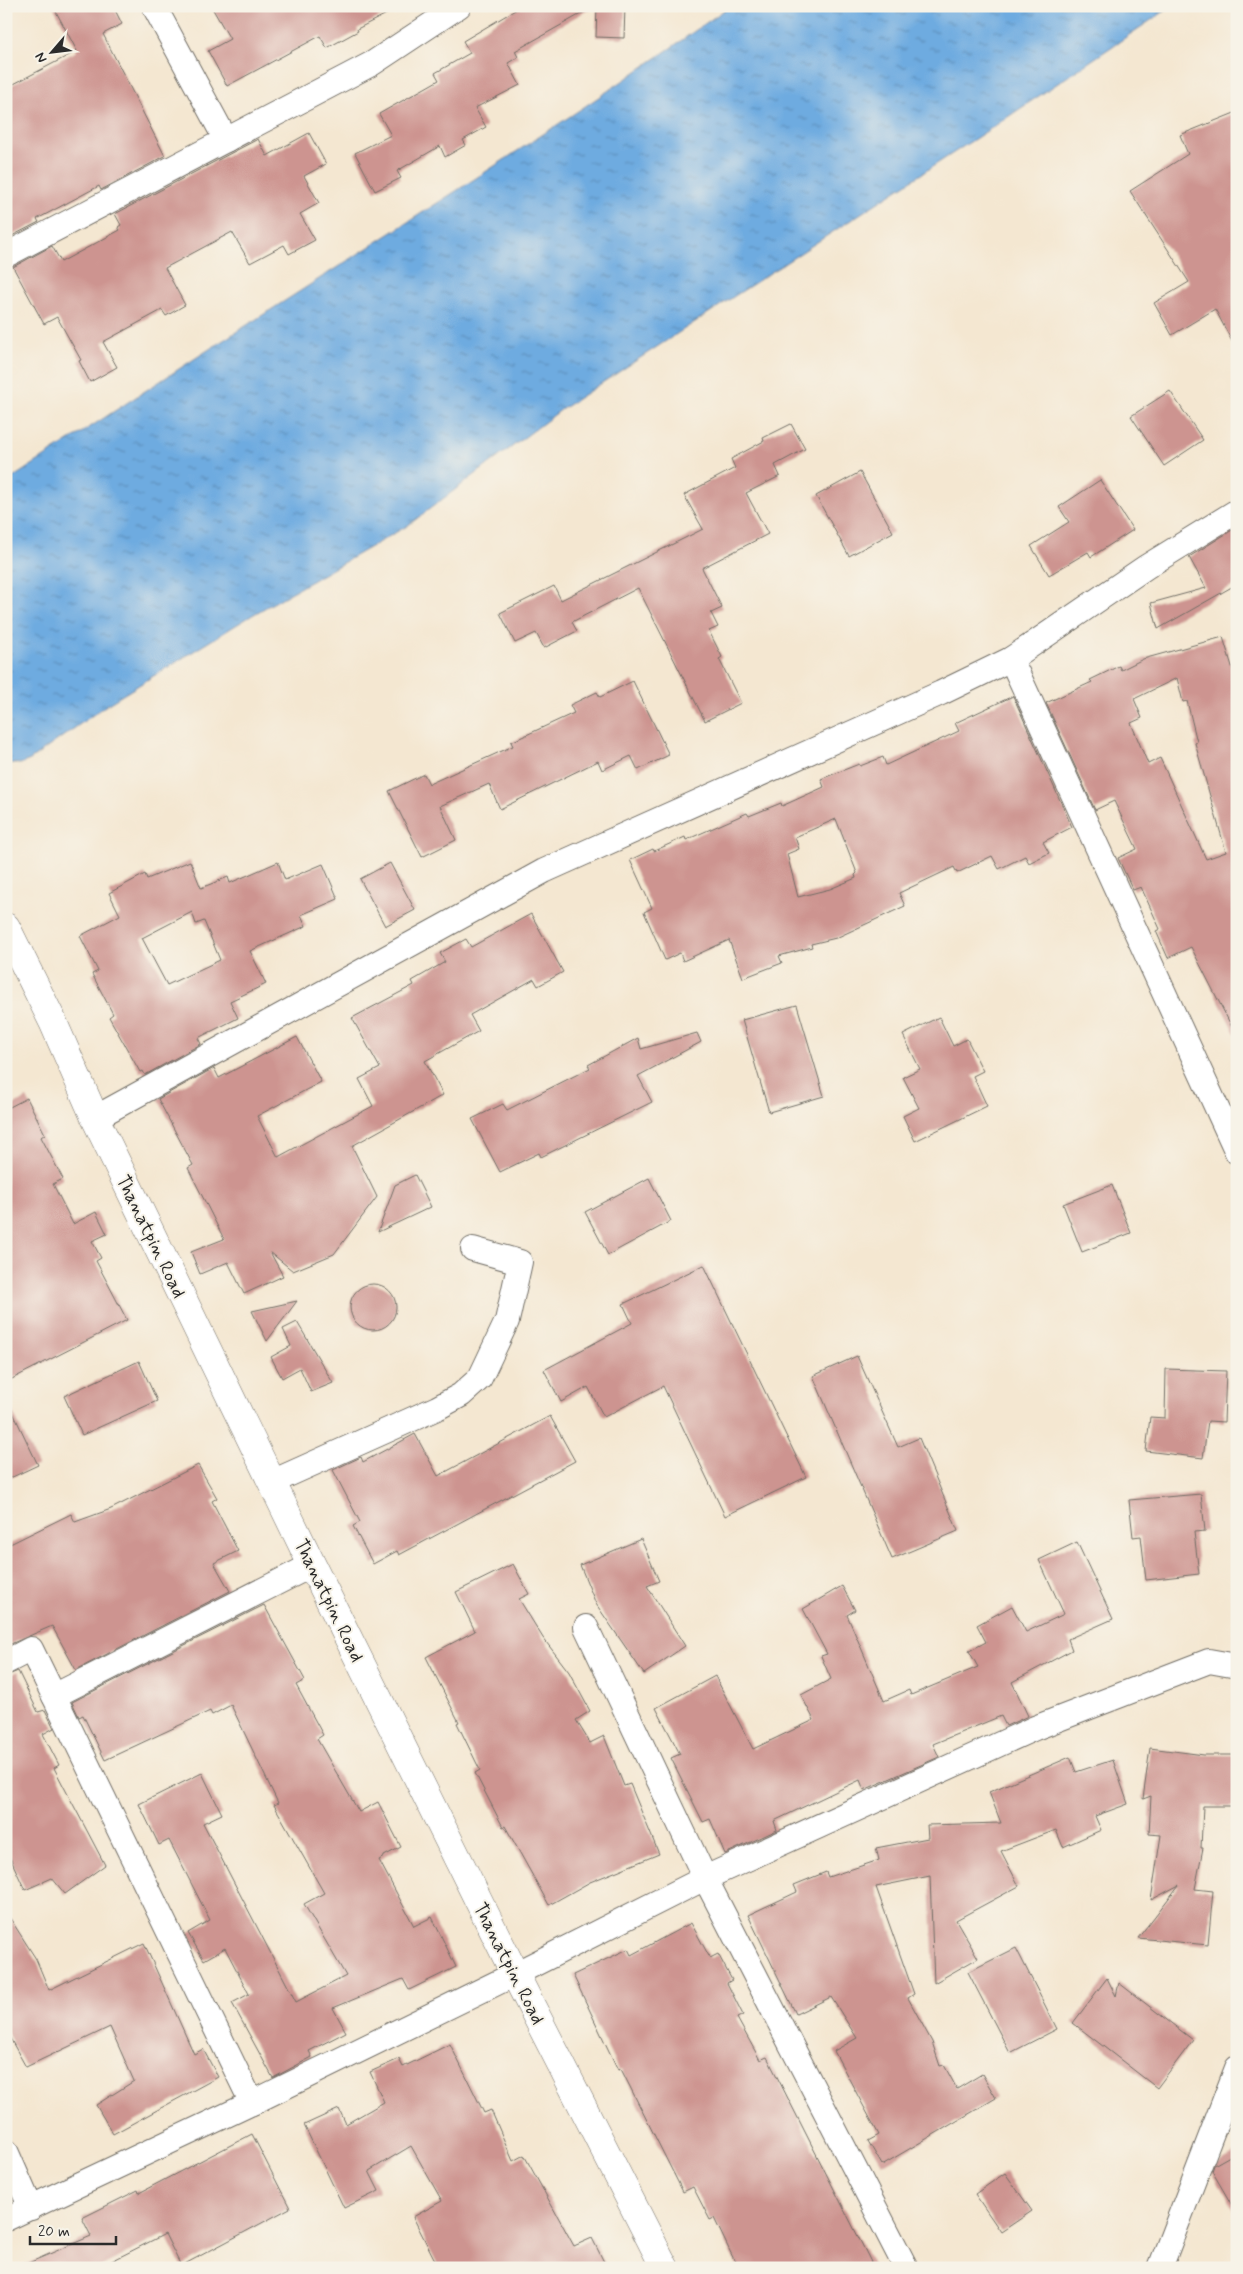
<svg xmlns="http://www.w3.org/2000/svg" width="1243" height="2274" font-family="Mynerve,sans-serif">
  <defs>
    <pattern id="water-ripples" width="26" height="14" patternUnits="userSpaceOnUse" patternTransform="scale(1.25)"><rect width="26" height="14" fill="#6eabe0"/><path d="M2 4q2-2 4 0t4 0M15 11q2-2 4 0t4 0" fill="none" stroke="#5b8bb6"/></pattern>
  </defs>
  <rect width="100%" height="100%" fill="#f7f3e8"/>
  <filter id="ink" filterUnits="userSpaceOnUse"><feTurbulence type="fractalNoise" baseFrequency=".02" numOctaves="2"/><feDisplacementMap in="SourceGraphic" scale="10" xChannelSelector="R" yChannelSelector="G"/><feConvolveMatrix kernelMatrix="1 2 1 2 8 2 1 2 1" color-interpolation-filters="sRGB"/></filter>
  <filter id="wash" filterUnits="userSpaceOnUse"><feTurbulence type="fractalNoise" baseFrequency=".0096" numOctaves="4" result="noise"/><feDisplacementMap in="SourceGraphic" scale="20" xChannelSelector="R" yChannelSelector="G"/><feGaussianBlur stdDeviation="1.12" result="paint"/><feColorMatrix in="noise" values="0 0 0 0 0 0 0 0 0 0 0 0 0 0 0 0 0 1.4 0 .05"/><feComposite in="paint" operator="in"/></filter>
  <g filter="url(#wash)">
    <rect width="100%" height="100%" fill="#f4e7d1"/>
    <!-- water -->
    <path fill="url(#water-ripples)" stroke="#4c6b86" d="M 730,6 L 1172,6 L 993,127 L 562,409 L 407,526 L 254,614 L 108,704 L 30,760 L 20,764 L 7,763 L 6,482 C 97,423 188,362 280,304 C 431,207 584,111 730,6 Z"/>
    <g id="blocks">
      <!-- building -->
      <g fill="#cd9490" fill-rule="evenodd">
        <polygon points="53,6 113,6 122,24 103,34 165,156 101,190 99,186 37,219 39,222 6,239 6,88 77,51"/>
        <polygon points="211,6 402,6 357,29 358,31 327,48 320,36 227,86 208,51 230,39"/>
        <polygon points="522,6 595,6 515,51 518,57 508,63 520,85 475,108 486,127 463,140 466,145 445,157 440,146 397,171 401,178 375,191 355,153 391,135 379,114 439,80 435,73 470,53 463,41"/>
        <polygon points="597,6 625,6 624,38 596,37"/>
        <polygon points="1237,112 1237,351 1215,309 1172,335 1154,303 1189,282 1130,191 1188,154 1180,135"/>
        <polygon points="309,133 326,164 304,176 319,203 300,214 315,240 289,254 284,245 250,263 232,232 165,268 185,305 166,316 162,310 103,342 117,367 90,382 79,361 81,360 57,317 44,324 13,267 52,246 61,262 120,230 118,227 121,225 115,214 258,139 267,156"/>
        <polygon points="1170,391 1203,440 1164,466 1131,416"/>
        <polygon points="791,424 805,449 775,465 780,476 746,493 768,534 702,568 722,608 711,613 718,627 709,631 722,657 719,659 741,703 705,721 638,588 572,622 577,631 544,648 536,633 515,643 500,613 554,586 561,600 703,529 684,495 735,468 731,459 764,441 763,438"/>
        <polygon points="860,472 893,532 849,556 816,496"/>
        <polygon points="1100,480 1133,530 1091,557 1088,552 1049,575 1031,546 1069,522 1059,507"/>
        <polygon points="1237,527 1237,584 1158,629 1151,603 1206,588 1189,557"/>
        <path d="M 1223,637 L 1237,683 L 1237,1037 L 1191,947 L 1168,958 L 1156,931 L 1160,929 L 1141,887 L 1133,890 L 1118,858 L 1137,849 L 1114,801 L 1095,810 L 1046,703 L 1092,682 L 1090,680 L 1119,666 L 1121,670 L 1143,659 ZM 1177,678 L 1183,702 L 1187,701 L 1197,742 L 1195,743 L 1226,852 L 1206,859 L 1160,758 L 1148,764 L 1131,723 L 1142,718 L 1134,699 Z"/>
        <polygon points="633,681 669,755 638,770 631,756 602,770 598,761 500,809 489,784 440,806 456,840 422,857 389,791 424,774 429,784 513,746 511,742 574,713 570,705 597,692 600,697"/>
        <path d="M 1013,696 L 1072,827 L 1043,842 L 1049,853 L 1029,863 L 1025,856 L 999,869 L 992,856 L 957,873 L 954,867 L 899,893 L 905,906 L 836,938 L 811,944 L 812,947 L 779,956 L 782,963 L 743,978 L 729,940 L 683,961 L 680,953 L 665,960 L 644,912 L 652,908 L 630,860 L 653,849 L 654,851 L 685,837 L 686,840 L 747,813 L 749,816 L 781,803 L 782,806 L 824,787 L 821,779 L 859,764 L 860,766 L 883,757 L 886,765 L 959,731 L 955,723 ZM 836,819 L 857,873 L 855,875 L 856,878 L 830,889 L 798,897 L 787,854 L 799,849 L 795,837 Z"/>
        <path d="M 190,861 L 201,888 L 228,877 L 230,883 L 278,862 L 285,880 L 323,864 L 338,899 L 301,915 L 306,926 L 250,951 L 266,984 L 230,1001 L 238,1018 L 198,1038 L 201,1044 L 145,1075 L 143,1071 L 140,1072 L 109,1017 L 113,1014 L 92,974 L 98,971 L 80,936 L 120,915 L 109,893 L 145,874 L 147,879 ZM 192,912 L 196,924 L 204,921 L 220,960 L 167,985 L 142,938 Z"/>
        <polygon points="390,863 415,910 385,926 360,879"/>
        <polygon points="531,914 563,972 538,986 534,979 470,1015 479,1031 425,1061 443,1095 352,1146 377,1197 334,1254 293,1271 270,1252 283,1276 244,1294 228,1262 200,1274 191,1252 224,1239 188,1168 193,1165 158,1099 214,1068 219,1078 297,1037 321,1082 257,1116 278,1157 373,1106 359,1079 380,1068 352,1018 414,985 412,981 445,962 440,953 466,939 471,947"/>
        <polygon points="797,1005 824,1096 769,1112 742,1020"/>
        <polygon points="939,1017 953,1046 967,1039 983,1071 973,1076 987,1106 915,1141 903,1116 919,1108 903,1077 920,1069 903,1035"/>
        <polygon points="697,1033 701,1042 638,1076 652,1102 541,1157 539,1153 500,1172 472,1119 503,1104 507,1110 590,1068 588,1065 638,1038 641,1049"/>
        <polygon points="27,1098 45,1134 41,1137 63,1179 53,1184 73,1224 96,1212 107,1234 92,1241 101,1258 96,1261 127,1320 6,1382 6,1109"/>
        <polygon points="415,1175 431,1207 378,1232 395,1185"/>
        <polygon points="649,1178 671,1221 608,1255 585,1212"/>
        <polygon points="1112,1185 1131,1233 1082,1252 1063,1204"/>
        <polygon points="704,1265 806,1477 725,1516 663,1386 604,1417 588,1387 561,1402 544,1370 632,1323 623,1304"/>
        <circle cx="373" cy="1307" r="23"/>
        <polygon points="297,1301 267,1341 252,1311"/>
        <polygon points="297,1322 333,1383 311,1392 300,1368 282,1378 271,1357 291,1346 283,1329"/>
        <polygon points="857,1356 898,1447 919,1438 958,1531 892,1559 813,1376"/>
        <polygon points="139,1361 157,1401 82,1435 64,1396"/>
        <polygon points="1166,1369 1226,1371 1224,1422 1208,1421 1203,1458 1146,1451 1150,1417 1165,1418"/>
        <polygon points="6,1398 38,1465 6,1480"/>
        <polygon points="550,1416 575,1461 399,1555 397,1551 373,1564 353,1526 360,1522 333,1470 361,1457 363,1462 415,1434 438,1476"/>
        <polygon points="198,1465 217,1498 212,1501 238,1551 214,1563 230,1591 76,1670 52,1626 6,1646 6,1546 71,1514 75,1522 111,1509"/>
        <polygon points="1201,1494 1205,1531 1194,1532 1199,1574 1146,1580 1141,1536 1133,1537 1129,1500"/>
        <polygon points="641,1539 659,1581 647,1586 685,1646 644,1674 596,1604 580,1565"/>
        <polygon points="1077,1542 1113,1619 1068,1639 1072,1650 1012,1682 1028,1716 1006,1726 1001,1716 933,1744 939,1757 864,1790 860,1780 774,1821 777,1830 725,1854 710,1819 703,1822 671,1758 680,1754 656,1708 715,1676 753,1749 814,1720 801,1695 831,1679 821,1656 827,1654 803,1609 842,1586 855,1610 847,1615 884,1701 909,1690 911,1695 978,1667 969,1651 986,1642 977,1625 1012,1606 1026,1632 1064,1614 1039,1560"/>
        <polygon points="513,1564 529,1594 519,1599 543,1638 569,1672 590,1711 576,1720 590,1743 604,1736 624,1786 630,1784 659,1854 590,1882 549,1905 505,1826 503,1827 475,1773 480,1770 457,1723 459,1722 426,1657 475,1631 456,1592"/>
        <polygon points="264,1605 305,1680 296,1685 323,1735 317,1739 359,1812 378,1802 401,1847 384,1856 384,1857 379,1860 414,1926 432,1917 456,1967 409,1990 403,1979 333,2008 346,2032 309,2051 312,2057 273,2078 232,2003 249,1994 225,1948 204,1960 188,1933 210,1920 169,1840 159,1845 139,1804 202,1773 222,1814 203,1823 296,2002 346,1976 304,1904 324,1893 274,1805 278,1803 231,1705 212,1715 210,1711 105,1760 83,1715 79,1717 72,1702"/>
        <polygon points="18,1671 38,1712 45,1710 54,1728 43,1734 59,1765 54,1768 105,1865 65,1894 52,1878 25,1890 6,1849 6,1676"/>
        <polygon points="1150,1748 1204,1755 1237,1755 1237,1806 1203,1806 1201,1848 1203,1848 1195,1889 1213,1891 1208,1945 1138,1938 1179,1885 1151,1900 1161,1835 1149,1834 1151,1796 1143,1799"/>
        <polygon points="1070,1757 1076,1772 1113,1760 1128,1804 1095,1816 1101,1830 1063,1847 1056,1830 1001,1851 1019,1886 956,1920 978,1958 934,1983 930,1876 876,1887 914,1994 908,1998 932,2042 940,2066 944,2065 957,2089 982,2074 996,2098 882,2165 868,2141 879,2135 834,2051 857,2038 831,1997 796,2014 748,1915 797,1892 794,1885 826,1872 828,1877 879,1860 876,1848 928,1838 927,1825 1001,1823 989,1792"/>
        <polygon points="6,1912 36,1959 49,1990 144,1943 194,2054 203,2049 218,2077 113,2134 96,2105 134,2081 110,2027 26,2067 6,2031"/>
        <polygon points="691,1923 710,1958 718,1954 732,1980 727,1983 743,2015 737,2018 760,2060 767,2057 874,2268 738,2268 714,2218 710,2220 693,2187 683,2192 621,2069 618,2070 573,1975 628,1949 631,1955"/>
        <polygon points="1016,1948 1057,2029 1010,2053 968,1972"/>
        <polygon points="1107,1978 1116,1996 1119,1983 1193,2040 1157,2088 1073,2023"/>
        <polygon points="450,2044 484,2113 491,2110 513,2161 524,2155 574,2246 592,2238 607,2268 439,2268 413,2217 442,2201 411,2146 369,2171 379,2191 344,2208 304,2125 339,2109 346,2124 384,2102 370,2072 399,2059 403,2067"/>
        <polygon points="252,2134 290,2208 181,2266 165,2234 98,2268 17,2268 91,2236 82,2218 138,2190 139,2193"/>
        <polygon points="1237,2152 1237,2214 1212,2171 1214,2165"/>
        <polygon points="1005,2173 1032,2211 1001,2232 975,2194"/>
      </g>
    </g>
  </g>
  <g filter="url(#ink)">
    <use href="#blocks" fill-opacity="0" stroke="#716d65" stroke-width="1"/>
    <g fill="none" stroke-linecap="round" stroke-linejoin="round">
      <defs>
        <g id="street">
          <polyline points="154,6 226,140"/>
          <polyline points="6,255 373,63 459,6"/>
          <polyline points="1011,659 1237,1152"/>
          <polyline points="95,1118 544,871 941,693 1011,659 1146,567 1237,511"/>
          <polyline points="272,1482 437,1408 461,1395 480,1378 507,1321 520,1262 473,1249"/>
          <polyline points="586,1627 705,1878 906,2268"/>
          <polyline points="6,1662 31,1649 54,1696 312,1565"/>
          <polyline points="54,1696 252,2103"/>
          <polyline points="6,2151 31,2208"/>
          <polyline points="6,2219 252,2103 515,1974 705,1878 1035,1728 1209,1661 1237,1666"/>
          <polyline points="1160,2268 1237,2068"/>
        </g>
        <polyline id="secondary" points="6,927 53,1022 95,1118 312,1565 515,1974 665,2268"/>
      </defs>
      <!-- street casing -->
      <use href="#street" stroke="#716d65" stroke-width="26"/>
      <!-- secondary casing -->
      <use href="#secondary" stroke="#716d65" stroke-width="29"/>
      <!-- street -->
      <use href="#street" stroke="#fff" stroke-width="24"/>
      <!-- secondary -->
      <use href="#secondary" stroke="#fff" stroke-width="28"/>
    </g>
  </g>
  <g text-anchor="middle" stroke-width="4" stroke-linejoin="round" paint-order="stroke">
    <!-- street labels -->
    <g font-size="19" fill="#2b2b2b" stroke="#f7f3e8">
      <text transform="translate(152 1236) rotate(64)" y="7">Thanatpin Road</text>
      <text transform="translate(330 1600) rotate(64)" y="7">Thanatpin Road</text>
      <text transform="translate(510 1963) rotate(63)" y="7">Thanatpin Road</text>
    </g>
  </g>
  <!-- margin -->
  <rect width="1243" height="2274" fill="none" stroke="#f7f3e8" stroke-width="25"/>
  <!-- north arrow -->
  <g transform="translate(52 52) rotate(242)" stroke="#f7f3e8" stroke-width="4" paint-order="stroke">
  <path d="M0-4L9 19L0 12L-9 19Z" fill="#2b2b2b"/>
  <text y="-8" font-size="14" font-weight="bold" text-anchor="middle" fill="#2b2b2b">N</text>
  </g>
  <!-- scale -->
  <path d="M30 2236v8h86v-8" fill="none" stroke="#2b2b2b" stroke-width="2.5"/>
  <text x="38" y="2236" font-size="15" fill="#2b2b2b" stroke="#f7f3e8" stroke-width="4" paint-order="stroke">20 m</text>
</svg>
